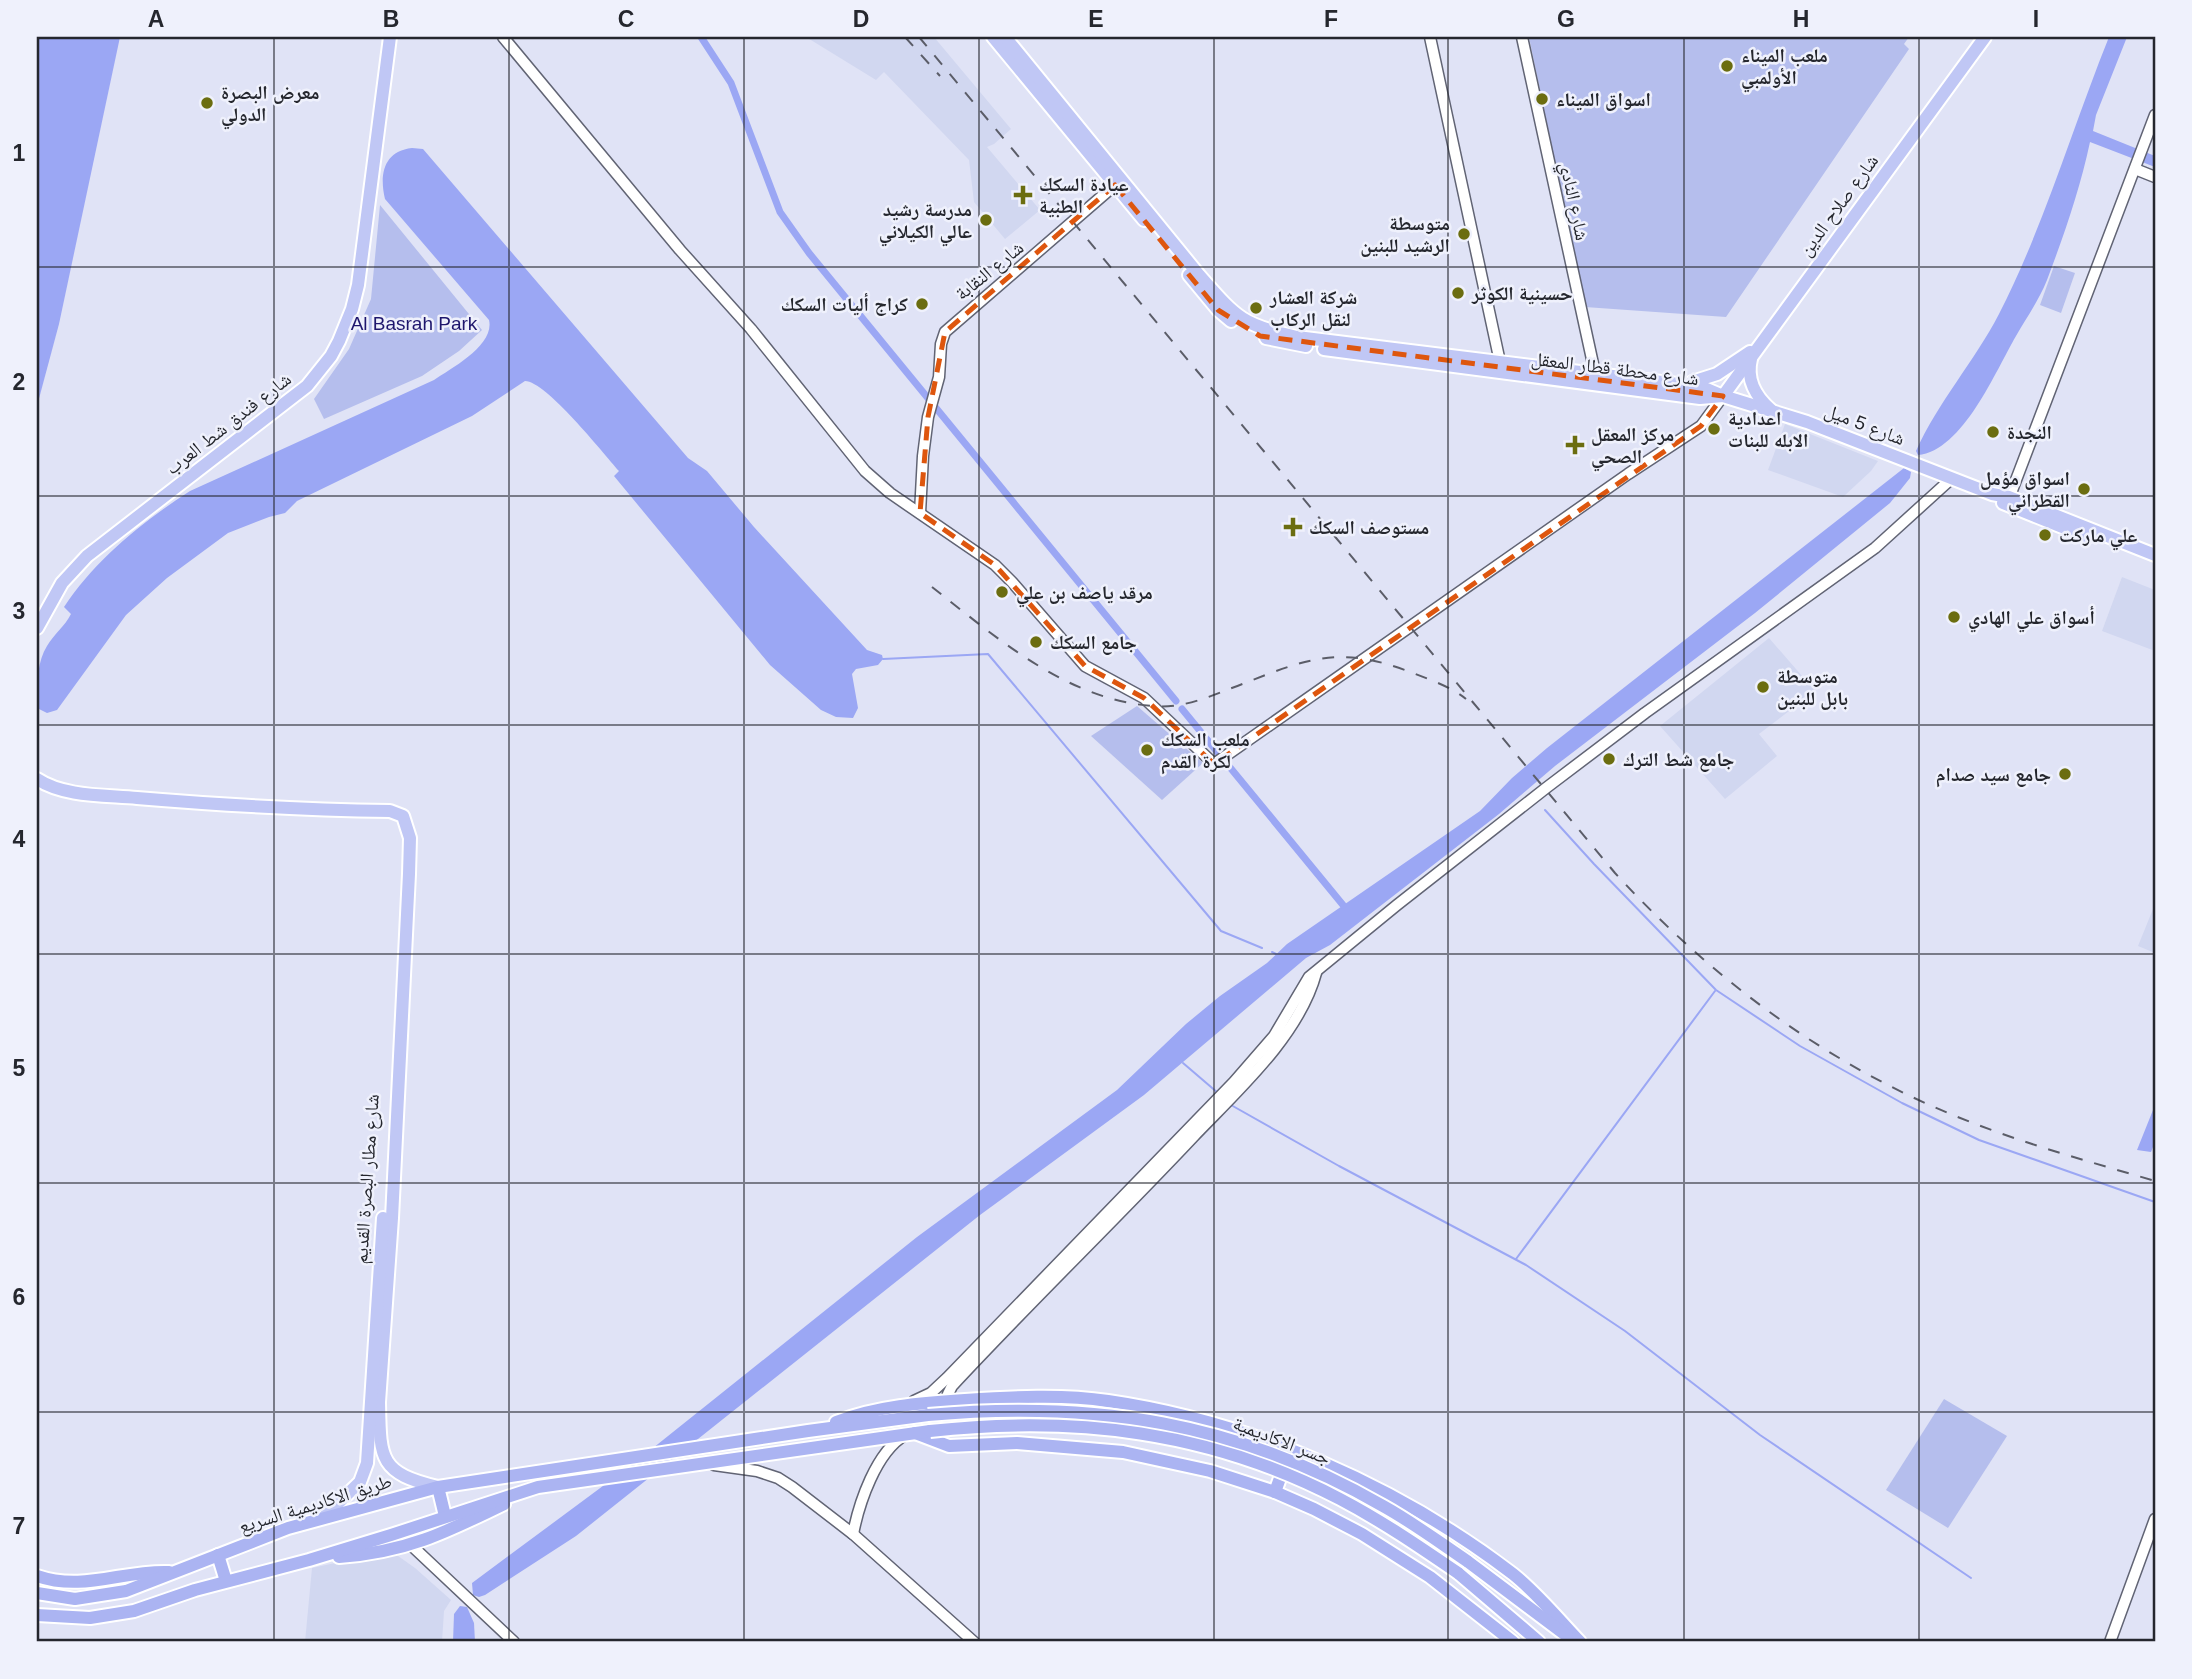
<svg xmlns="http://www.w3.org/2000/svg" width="2192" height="1679" font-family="Helvetica,'Noto Naskh Arabic',sans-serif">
  <rect width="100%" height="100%" fill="#e0e3f6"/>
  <!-- built -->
  <g fill="#d1d7f0">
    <polygon points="806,37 934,37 1011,129 994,144 987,147 1040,210 1005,239 974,202 969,160 884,72 876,80"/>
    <polygon points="1785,424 1878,461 1871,471 1843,497 1768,470"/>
    <polygon points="2122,577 2155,590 2155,651 2102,631"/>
    <polygon points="1769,638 1815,691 1759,734 1777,756 1725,799 1660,726"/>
    <polygon points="2155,904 2155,953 2138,946"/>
    <polygon points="391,1551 415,1568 451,1600 444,1611 442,1642 305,1642 312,1568"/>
  </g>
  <!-- green -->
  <g fill="#b5beed">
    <polygon points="1529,37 1909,37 1904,44 1909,49 1726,317 1585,307"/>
    <polygon points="380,205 482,330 459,351 422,376 324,419 314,399 349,349 371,299"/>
    <polygon points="2054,266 2075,273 2061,313 2040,305"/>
    <polygon points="1137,706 1203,763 1162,800 1091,736"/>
    <polygon points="1944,1399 2007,1436 1948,1528 1886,1490"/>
  </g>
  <!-- water -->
  <g fill="#9ba7f4">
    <polygon points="37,37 120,37 59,324 37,406"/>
    <path d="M 2109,37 L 2127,37 L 2096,115 L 2093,131 L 2155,156 L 2155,167 L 2090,142 C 2080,189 2064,235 2047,280 C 2039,300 2027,317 2016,336 C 1996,370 1963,451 1918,455 L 1916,451 C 1938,402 1974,362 1999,314 C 2044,226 2072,129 2109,37 Z"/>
    <path d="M 412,148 L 423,149 L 688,458 L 707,471 L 754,527 L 867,650 L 882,655 L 883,659 L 878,665 L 856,669 L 852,674 L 858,708 L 853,718 L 836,717 L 821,710 L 770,665 L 614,476 L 619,471 C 603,453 546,381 525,381 L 472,416 L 297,501 L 285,513 L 269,517 L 228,533 L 167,578 L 126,615 L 57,710 L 47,713 L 37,708 C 37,687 36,664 47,646 C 54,634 65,626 71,614 L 64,607 C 96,559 142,522 190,491 L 434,380 C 452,368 495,345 489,320 L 385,199 C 379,174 384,151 412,148 Z"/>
    <polygon points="1904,468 1911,472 1910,478 1890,503 1755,613 1555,766 1499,814 1330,945 1306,958 1144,1095 980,1215 576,1536 485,1595 479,1597 473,1595 472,1583 638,1460 917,1237 1117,1090 1186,1024 1220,996 1267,963 1287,944 1480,811 1512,778 1547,748"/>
    <polygon points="2155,1105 2155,1142 2151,1152 2137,1150"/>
    <polygon points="460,1606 467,1607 474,1623 475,1642 453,1642 454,1614"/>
  </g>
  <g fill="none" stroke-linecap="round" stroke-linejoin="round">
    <!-- stream -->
    <g stroke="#9ba7f4" stroke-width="2">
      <polyline points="883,659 988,654 1221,931 1262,948"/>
      <polyline points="1545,810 1594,864 1716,990 1800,1046 1902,1103 1979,1140 2155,1202"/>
      <polyline points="1272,952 1276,954"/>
      <polyline points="1183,1063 1218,1093"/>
      <polyline points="1231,1105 1339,1166 1526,1265 1625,1331 1760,1435 1971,1578"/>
      <polyline points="1516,1259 1715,991"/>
    </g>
    <!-- canal -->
    <g stroke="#9ba7f4" stroke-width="7">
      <polyline points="701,37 731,83 780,212 809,253 1176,701"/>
      <polyline points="1182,709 1343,905"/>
    </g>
    <defs>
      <g id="tertiary">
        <polyline points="503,37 680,250 751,329 865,471 890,493 995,565 1012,582 1085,666 1144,698 1214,764 1628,474 1701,426 1723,396"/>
        <polyline points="1430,37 1500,362"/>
        <polyline points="1522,37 1595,373"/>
        <polyline points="2135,169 2155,177"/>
        <polyline points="2008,501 2155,115"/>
        <polyline points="920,513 923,456 928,417 939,377 941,344 945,332 1115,185"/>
        <polyline points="914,1401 931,1393 947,1378 1234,1082 1274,1036 1309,977 1397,905 1546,788 1645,713 1875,548 1951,479"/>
        <path d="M 955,1401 L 948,1394 L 952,1386 C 1031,1301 1114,1221 1193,1137 C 1237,1091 1299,1036 1316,973"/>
        <polyline points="714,1465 757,1471 778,1478 792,1487 853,1534 974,1642"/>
        <path d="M 853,1534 C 859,1503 876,1452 905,1435"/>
        <polyline points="411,1545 514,1642"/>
        <polyline points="2110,1642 2155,1519"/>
      </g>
      <g id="primary">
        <polyline points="993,37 1144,220"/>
        <path d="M 1005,37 L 1199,275 C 1236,317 1241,325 1297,337 L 1702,387 L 1723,396 L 1807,422 L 1992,494 L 2009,497 L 2155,555"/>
        <polyline points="1189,275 1218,310 1231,321"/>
        <polyline points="1266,338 1306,346"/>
        <polyline points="1324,349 1700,398 1723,396"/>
        <path d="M 1751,359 C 1746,379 1756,397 1771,410"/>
        <polyline points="1692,382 1717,374 1750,352"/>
        <polyline points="1723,396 1985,37"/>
        <polyline points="2003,503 2087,537"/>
        <polyline points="37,628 62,583 87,556 307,386 331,356 339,341 352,309 358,285 390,37"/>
        <path d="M 37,779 C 64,797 105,795 137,798 C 221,805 305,810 390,811 L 403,816 L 410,838 L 409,874 L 392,1218 L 379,1402 C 380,1459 379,1473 438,1487"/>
        <polyline points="324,1517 360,1482 367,1463 383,1218"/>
      </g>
      <g id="trunk">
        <path d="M 836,1422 C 877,1406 921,1403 965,1400 C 1012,1397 1062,1394 1108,1401 C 1252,1422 1398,1486 1513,1574 C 1538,1594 1558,1619 1580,1642"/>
        <polyline points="915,1433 949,1446 1017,1443 1123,1452 1210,1471 1275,1492 1314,1509 1362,1534 1430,1577 1513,1642"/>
        <polyline points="438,1487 445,1516"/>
        <polyline points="1275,1492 1290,1450"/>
        <polyline points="218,1555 226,1581"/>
        <path d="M 339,1557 C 406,1552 445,1533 504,1504"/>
        <polyline points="1467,1561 1567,1636"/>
        <polyline points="1458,1573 1539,1642"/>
        <path d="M 37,1576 C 84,1592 122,1570 169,1572"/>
        <polyline points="37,1593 75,1599 126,1591 288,1528 438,1487 808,1431 928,1415"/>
        <polyline points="37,1615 90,1618 134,1611 195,1590 309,1560 391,1535 538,1487 930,1431"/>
      </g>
    </defs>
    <!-- tertiary casing -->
    <use href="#tertiary" stroke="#616474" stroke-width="13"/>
    <!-- primary casing -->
    <use href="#primary" stroke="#fff" stroke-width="16"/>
    <!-- trunk casing -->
    <use href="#trunk" stroke="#fff" stroke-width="16"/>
    <!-- tertiary -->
    <use href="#tertiary" stroke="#fff" stroke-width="10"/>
    <!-- primary -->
    <use href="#primary" stroke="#c0c7f5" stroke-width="12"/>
    <!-- trunk -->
    <use href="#trunk" stroke="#abb4f2" stroke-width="12"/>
    <!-- rail -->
    <g stroke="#5b5d68" stroke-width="2" stroke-dasharray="12 12" stroke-linecap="butt">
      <polyline points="905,37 940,76"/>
      <path d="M 919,37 L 1615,873 C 1715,982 1834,1070 1973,1123 C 2032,1146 2094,1163 2155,1181"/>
      <path d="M 932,587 C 997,638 1067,700 1153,706 C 1186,709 1215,694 1245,683 C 1313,656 1343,646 1413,673 C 1431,680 1451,687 1466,699"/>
    </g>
    <defs>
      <g id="trunk-bridge">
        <path d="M 928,1415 C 1094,1400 1237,1422 1383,1506 C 1412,1522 1439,1542 1467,1561"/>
        <path d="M 930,1431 C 1075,1415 1210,1431 1340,1499 C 1382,1521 1420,1547 1458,1573"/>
      </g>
    </defs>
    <!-- trunk-bridge casing -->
    <use href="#trunk-bridge" stroke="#fff" stroke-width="16" stroke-linecap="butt"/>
    <!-- trunk-bridge -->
    <use href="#trunk-bridge" stroke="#abb4f2" stroke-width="12"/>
  </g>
  <!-- marked area -->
  <path fill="none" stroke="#de560e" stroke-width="5" stroke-dasharray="14 9" stroke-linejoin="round" d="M 1115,185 L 1218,310 L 1260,336 L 1723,396 L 1701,426 L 1214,764 L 1144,698 L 1085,666 L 995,565 L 920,513 L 928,417 L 945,332 Z"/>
  <!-- grid -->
  <path fill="none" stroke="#25272e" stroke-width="2" stroke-opacity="0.55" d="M 274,37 L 274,1642M 509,37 L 509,1642M 744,37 L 744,1642M 979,37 L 979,1642M 1214,37 L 1214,1642M 1448,37 L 1448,1642M 1684,37 L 1684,1642M 1919,37 L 1919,1642M 37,267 L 2155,267M 37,496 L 2155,496M 37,725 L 2155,725M 37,954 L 2155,954M 37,1183 L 2155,1183M 37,1412 L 2155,1412"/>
  <!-- markers -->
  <g fill="#6b6d10" stroke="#eff1fc" stroke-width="2.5">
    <circle cx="1727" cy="66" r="7"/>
    <circle cx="1542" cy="99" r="7"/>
    <circle cx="207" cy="103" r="7"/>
    <path d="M1019.5 184.5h7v7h7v7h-7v7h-7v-7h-7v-7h7z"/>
    <circle cx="986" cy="220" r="7"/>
    <circle cx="1464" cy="234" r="7"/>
    <circle cx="1458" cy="293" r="7"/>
    <circle cx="922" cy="304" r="7"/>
    <circle cx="1256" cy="308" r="7"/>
    <circle cx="1714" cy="429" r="7"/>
    <circle cx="1993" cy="432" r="7"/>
    <path d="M1571.5 434.5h7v7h7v7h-7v7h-7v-7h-7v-7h7z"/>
    <circle cx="2084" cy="489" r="7"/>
    <path d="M1289.5 516.5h7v7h7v7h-7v7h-7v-7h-7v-7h7z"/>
    <circle cx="2045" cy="535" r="7"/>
    <circle cx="1002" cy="592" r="7"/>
    <circle cx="1954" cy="617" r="7"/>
    <circle cx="1036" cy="642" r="7"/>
    <circle cx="1763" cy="687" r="7"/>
    <circle cx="1147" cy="750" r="7"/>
    <circle cx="1609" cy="759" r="7"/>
    <circle cx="2065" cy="774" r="7"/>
  </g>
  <g text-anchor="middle" stroke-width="5" stroke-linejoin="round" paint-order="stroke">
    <!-- poi labels -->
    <g font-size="19" font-weight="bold" fill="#25272e" stroke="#eff1fc" text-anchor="start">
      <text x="1741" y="62">ملعب الميناء<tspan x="1741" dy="22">الأولمبي</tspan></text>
      <text x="221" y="99">معرض البصرة<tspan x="221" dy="22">الدولي</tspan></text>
      <text x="1556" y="106">اسواق الميناء</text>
      <text x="1039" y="191">عيادة السكك<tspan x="1039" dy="22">الطبية</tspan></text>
      <text x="972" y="216" text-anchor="end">مدرسة رشيد<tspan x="972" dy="22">عالي الكيلاني</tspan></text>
      <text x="1450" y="230" text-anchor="end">متوسطة<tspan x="1450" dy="22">الرشيد للبنين</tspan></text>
      <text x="1472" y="300">حسينية الكوثر</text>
      <text x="1270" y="304">شركة العشار<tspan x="1270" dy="22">لنقل الركاب</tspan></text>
      <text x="908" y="311" text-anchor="end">كراج أليات السكك</text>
      <text x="1728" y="425">اعدادية<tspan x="1728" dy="22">الابله للبنات</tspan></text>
      <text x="2007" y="439">النجدة</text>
      <text x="1591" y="441">مركز المعقل<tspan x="1591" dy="22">الصحي</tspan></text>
      <text x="2070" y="485" text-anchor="end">اسواق مؤمل<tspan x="2070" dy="22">القطراني</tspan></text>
      <text x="1309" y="534">مستوصف السكك</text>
      <text x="2059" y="542">علي ماركت</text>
      <text x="1016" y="599">مرقد ياصف بن علي</text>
      <text x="1968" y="624">أسواق علي الهادي</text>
      <text x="1050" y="649">جامع السكك</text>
      <text x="1777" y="683">متوسطة<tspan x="1777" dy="22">بابل للبنين</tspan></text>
      <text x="1161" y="746">ملعب السكك<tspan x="1161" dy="22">لكرة القدم</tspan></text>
      <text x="1623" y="766">جامع شط الترك</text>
      <text x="2051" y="781" text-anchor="end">جامع سيد صدام</text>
    </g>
    <!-- street labels -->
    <g font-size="19" fill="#25272e" stroke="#eff1fc">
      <text transform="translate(1575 201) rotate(78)" y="7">شارع النادي</text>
      <text transform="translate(1838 205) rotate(-54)" y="7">شارع صلاح الدين</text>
      <text transform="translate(989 270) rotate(-39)" y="7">شارع النقابة</text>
      <text transform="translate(1615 368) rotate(7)" y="7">شارع محطة قطار المعقل</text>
      <text transform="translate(228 423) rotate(-38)" y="7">شارع فندق شط العرب</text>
      <text transform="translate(1865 424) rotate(21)" y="7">شارع 5 ميل</text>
      <text transform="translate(366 1179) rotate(-86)" y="7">شارع مطار البصرة القديم</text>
      <text transform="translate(1282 1440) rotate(21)" y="7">جسر الاكاديمية</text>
      <text transform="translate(315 1503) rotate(-17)" y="7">طريق الاكاديمية السريع</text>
    </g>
    <!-- park labels -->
    <g font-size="19" fill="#1e166d" stroke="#eff1fc">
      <text x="414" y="330">Al Basrah Park</text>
    </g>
  </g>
  <!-- border -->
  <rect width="2192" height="1679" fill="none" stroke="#eff1fc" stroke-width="77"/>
  <rect x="38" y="38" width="2116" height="1602" fill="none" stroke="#25272e" stroke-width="2.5"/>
  <g font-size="23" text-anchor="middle" font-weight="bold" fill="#25272e">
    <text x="156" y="27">A</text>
    <text x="391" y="27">B</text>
    <text x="626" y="27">C</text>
    <text x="861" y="27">D</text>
    <text x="1096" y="27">E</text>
    <text x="1331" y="27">F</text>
    <text x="1566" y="27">G</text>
    <text x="1801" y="27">H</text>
    <text x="2036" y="27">I</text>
    <text x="19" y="161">1</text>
    <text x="19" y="390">2</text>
    <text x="19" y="619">3</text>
    <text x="19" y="847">4</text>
    <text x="19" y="1076">5</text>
    <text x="19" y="1305">6</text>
    <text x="19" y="1534">7</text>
  </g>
</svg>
